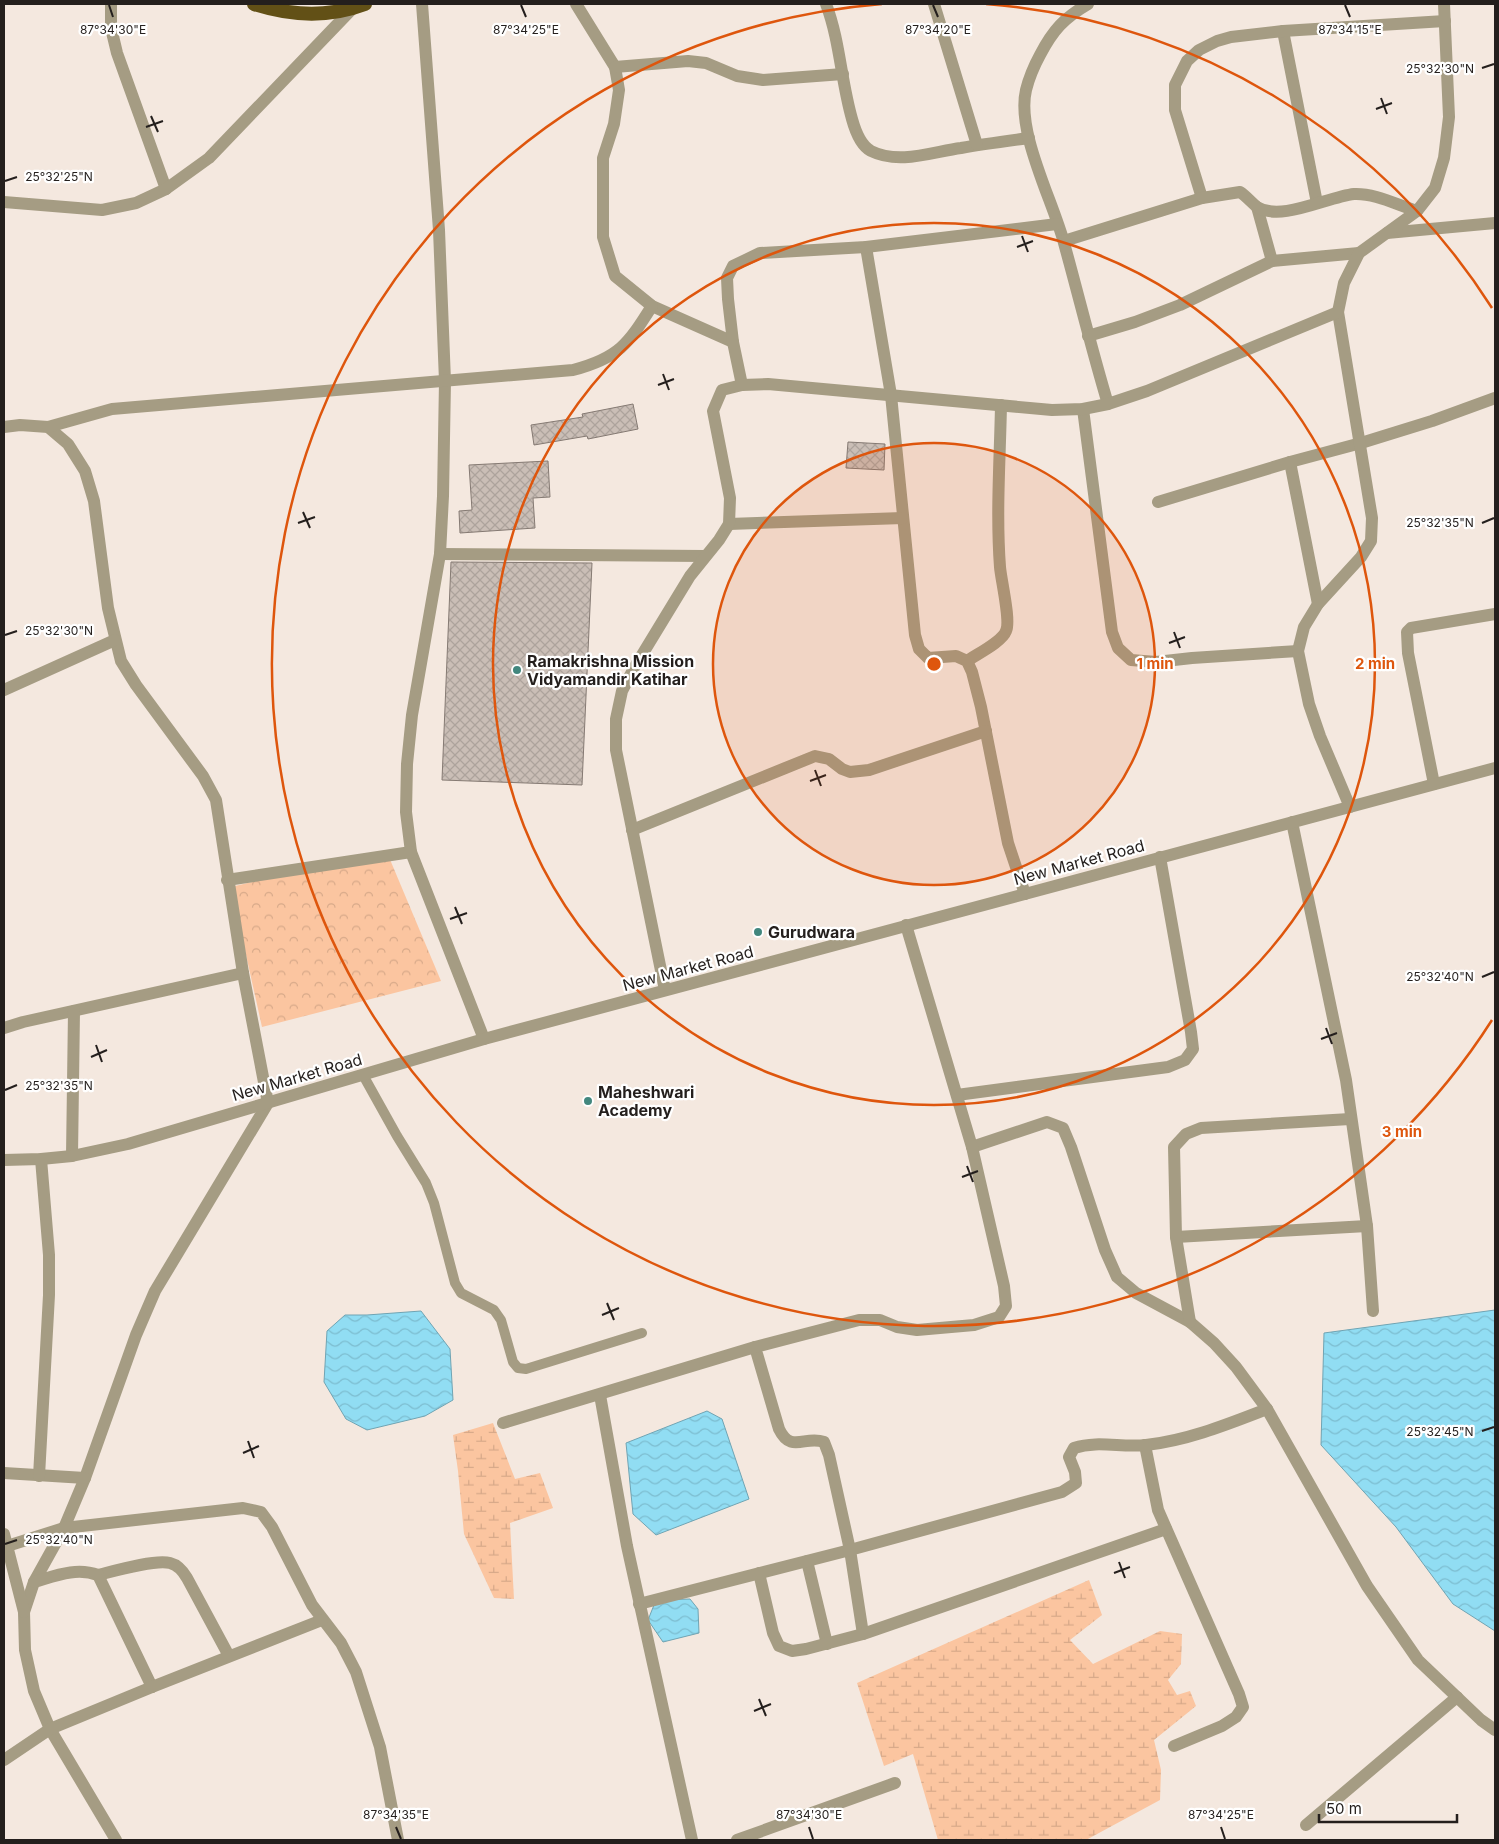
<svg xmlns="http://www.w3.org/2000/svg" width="1499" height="1844" font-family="Inter,sans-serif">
  <defs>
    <pattern id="wetland-marsh" width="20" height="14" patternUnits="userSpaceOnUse" patternTransform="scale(1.25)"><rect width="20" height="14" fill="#fbc5a0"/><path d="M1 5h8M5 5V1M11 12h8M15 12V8" fill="none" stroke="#d7a989"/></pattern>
    <pattern id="park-crowns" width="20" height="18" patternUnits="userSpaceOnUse" patternTransform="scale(1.25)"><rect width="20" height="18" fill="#fbc5a0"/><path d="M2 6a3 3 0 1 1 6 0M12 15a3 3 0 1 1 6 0" fill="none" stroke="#d7a989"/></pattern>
    <pattern id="water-waves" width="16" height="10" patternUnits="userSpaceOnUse" patternTransform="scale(1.25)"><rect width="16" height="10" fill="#91ddf3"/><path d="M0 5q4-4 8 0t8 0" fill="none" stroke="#7dbdd0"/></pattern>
    <pattern id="building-cross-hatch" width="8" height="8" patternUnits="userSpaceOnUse" patternTransform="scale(1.25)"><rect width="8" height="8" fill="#cabeb6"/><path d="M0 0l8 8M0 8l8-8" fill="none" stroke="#ada39c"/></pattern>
  </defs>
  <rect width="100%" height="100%" fill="#f4e8df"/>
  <!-- wetland -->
  <g fill="url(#wetland-marsh)">
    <polygon points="493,1423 515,1479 540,1473 553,1508 510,1523 514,1599 494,1598 464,1534 458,1471 453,1435"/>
    <polygon points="1089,1580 1102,1615 1070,1640 1093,1664 1160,1631 1182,1634 1181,1664 1168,1680 1177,1695 1190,1691 1196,1706 1154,1740 1161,1770 1160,1800 1086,1840 938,1840 913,1754 884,1766 857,1683"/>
  </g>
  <!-- park -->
  <polygon fill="url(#park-crowns)" points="386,850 441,981 262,1027 231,887"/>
  <!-- water -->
  <g fill="url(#water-waves)" stroke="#70a4b3">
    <polygon points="1495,1310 1495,1631 1453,1604 1396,1527 1321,1445 1324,1333"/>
    <polygon points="421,1311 450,1349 453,1400 425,1416 367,1430 346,1419 324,1382 327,1331 345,1315 367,1315"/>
    <polygon points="707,1411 722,1419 749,1499 656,1535 633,1514 626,1443"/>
    <polygon points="690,1599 698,1609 699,1633 663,1642 648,1620 656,1600"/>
  </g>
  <!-- building -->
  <g fill="url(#building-cross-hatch)" stroke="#857a73">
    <polygon points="633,404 638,429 588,439 587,436 534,445 531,425 583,417 582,414"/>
    <polygon points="848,442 885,444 884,470 846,468"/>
    <polygon points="548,461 550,497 533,498 535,528 460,533 459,511 472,510 469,465"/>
    <polygon points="451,562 592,563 582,785 442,780"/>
  </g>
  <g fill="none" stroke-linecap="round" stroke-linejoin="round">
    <!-- service -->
    <polyline stroke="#a59c83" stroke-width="10" points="363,1075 397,1136 426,1183 434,1203 455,1283 461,1293 494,1310 501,1320 513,1362 518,1368 526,1369 642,1333"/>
    <!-- minor -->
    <g stroke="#a59c83" stroke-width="12">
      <polyline points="111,4 111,28 117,53 166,189"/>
      <polyline points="422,4 439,230 445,381 443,496 440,554 412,715 407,764 406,812 411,852 484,1039"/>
      <polyline points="576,4 615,67 619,90 614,124 603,158 603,237 615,276 652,306 733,342"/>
      <path d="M 826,4 C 840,41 841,81 852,119 C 855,130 860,145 871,151 C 899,165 932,152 961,148 C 983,144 1006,141 1029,138"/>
      <polyline points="934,4 977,145"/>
      <path d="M 1088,4 C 1064,18 1053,30 1040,55 C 1034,66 1029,78 1026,90 C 1016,132 1053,201 1064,243 C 1079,297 1092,351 1108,404"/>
      <polyline points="1283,31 1317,203"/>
      <polyline points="615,67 688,61 706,63 737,76 763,80 843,74"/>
      <polyline points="1202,198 1175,110 1175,85 1187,61 1199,50 1217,41 1231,37 1283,31 1445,21"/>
      <polyline points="4,202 102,210 136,203 166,189 209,158 352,9"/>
      <polyline points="1257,207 1272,261"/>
      <polyline points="1387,233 1495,223"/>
      <path d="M 1064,241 L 1202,198 L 1240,192 C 1246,196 1251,202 1257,207 C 1281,222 1327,197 1354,194 C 1375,193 1397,205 1417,211"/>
      <polyline points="866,247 891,395 915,635 919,649 928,658 956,656 967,661 972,672 981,707 1008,843 1025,894"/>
      <polyline points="1088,336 1135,322 1180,305 1272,261 1359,253"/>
      <polyline points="742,385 733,342 728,299 727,278 733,266 760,253 866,247 1057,224"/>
      <polyline points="1083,409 1112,632 1118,648 1131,660 1156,662 1192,658 1298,651"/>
      <polyline points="4,427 20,425 48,427 68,444 85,471 94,501 108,608 121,661 136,685 203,776 216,800 243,973 268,1103 155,1291 136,1335 85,1478 64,1528 34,1582 24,1612 25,1650 34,1691 50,1729 116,1840"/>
      <path d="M 48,427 L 112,409 L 573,370 C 619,358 628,344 652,306"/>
      <polyline points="1290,462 1318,604"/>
      <polyline points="1158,502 1290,462 1361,443 1432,421 1495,398"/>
      <polyline points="729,524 903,518"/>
      <polyline points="440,554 705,556"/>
      <path d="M 967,661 C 977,654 1002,642 1006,631 C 1011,621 1001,580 1000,567 C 996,513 1000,459 1001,405"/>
      <polyline points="4,690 115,640"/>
      <polyline points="1434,784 1408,653 1407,632 1411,628 1495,614"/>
      <polyline points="1350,807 1320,736 1309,704 1298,651 1304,627 1318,604 1361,557 1371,541 1372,518 1338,312 1344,283 1359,253 1417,211 1435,188 1444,158 1449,117 1444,4"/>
      <polyline points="1292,822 1346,1080 1367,1226 1373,1311"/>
      <polyline points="632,830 815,756 829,759 842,769 850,772 869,770 986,731"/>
      <polyline points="227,880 411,852"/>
      <polyline points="665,990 616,750 616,719 622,691 634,668 690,576 719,540 729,524 730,498 713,411 722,390 742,385 768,384 1052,410 1083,409 1108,404 1147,391 1338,312"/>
      <polyline points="4,1028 23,1022 243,973"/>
      <polyline points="957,1095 1168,1067 1185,1060 1193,1049 1191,1032 1160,857"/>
      <polyline points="972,1147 1047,1122 1063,1128 1071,1147 1105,1250 1117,1277 1136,1293 1190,1322 1214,1343 1236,1367 1267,1409 1367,1586 1418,1660 1481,1720 1495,1730"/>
      <polyline points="72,1156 74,1011"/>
      <polyline points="1176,1237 1367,1226"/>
      <polyline points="1190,1322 1176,1237 1174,1147 1186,1134 1201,1128 1350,1119"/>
      <path d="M 755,1347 L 779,1429 C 791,1454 805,1435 824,1442 L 829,1455 L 850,1550 L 863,1634"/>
      <polyline points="600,1395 627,1546 692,1840"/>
      <polyline points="503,1423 755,1347 859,1320 880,1320 897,1327 917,1330 974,1325 999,1317 1006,1306 1004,1286 972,1147 906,925"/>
      <polyline points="1145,1445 1158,1510 1239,1694 1243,1707 1236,1717 1222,1726 1174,1746"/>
      <polyline points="4,1473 85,1478"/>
      <polyline points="39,1476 49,1295 49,1255 41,1159"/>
      <polyline points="4,1534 24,1612"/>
      <polyline points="4,1547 64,1528 243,1508 261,1512 272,1527 312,1605 341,1643 356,1672 380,1747 398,1840"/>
      <polyline points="807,1561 827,1644"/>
      <polyline points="759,1573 773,1633 779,1646 792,1651 806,1649 863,1634 1166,1529"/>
      <path d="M 98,1575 C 114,1571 155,1559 170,1563 C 178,1565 183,1571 187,1578 L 229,1656"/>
      <path d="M 34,1582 C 55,1576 76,1567 98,1575 L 152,1687"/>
      <path d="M 639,1604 L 850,1550 L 1062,1492 L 1076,1483 L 1075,1472 L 1069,1457 L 1074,1448 C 1098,1440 1122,1448 1146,1445 C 1189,1440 1228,1424 1267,1409"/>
      <polyline points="4,1760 50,1729 152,1687 322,1620"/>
      <polyline points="1306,1825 1457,1697"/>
      <polyline points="737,1840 895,1783"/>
    </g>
    <!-- tertiary -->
    <polyline stroke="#a59c83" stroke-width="12" points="4,1160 41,1159 72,1156 128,1144 484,1039 1495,768"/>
    <!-- trunk -->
    <path stroke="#625016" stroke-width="14" d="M 254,4 C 291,16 328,18 365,4"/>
  </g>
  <!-- ticks -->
  <path fill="none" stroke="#241f1d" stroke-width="2" d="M 109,5 L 113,17M 521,5 L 526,17M 933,5 L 938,17M 1345,5 L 1350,17M 1482,68 L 1494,64M 1381,98 L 1387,114M 1376,109 L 1392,103M 151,116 L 158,132M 146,127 L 163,121M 5,181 L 17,177M 1022,236 L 1028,252M 1017,247 L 1033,241M 663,374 L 669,390M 658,385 L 674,379M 303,512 L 310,528M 298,523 L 315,517M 1482,523 L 1494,518M 1174,632 L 1180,648M 5,635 L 17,631M 1169,643 L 1185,637M 815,770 L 821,786M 810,781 L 826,775M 455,907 L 462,924M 450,919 L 467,913M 1482,977 L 1494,972M 1326,1028 L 1332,1044M 1321,1039 L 1337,1033M 96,1045 L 102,1062M 91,1057 L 107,1050M 5,1090 L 17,1085M 967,1166 L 973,1182M 962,1177 L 978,1171M 607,1303 L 614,1320M 602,1315 L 619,1308M 1482,1431 L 1494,1427M 248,1441 L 254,1458M 243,1453 L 259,1446M 5,1544 L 17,1540M 1119,1562 L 1125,1578M 1114,1573 L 1130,1567M 759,1699 L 766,1716M 754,1711 L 771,1704M 396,1827 L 401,1839M 809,1827 L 813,1839M 1221,1827 L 1225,1839"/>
  <!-- distance rings -->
  <circle cx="934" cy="664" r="221" fill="#de560d" fill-opacity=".12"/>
  <g fill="none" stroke="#de560d" stroke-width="2.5">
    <circle cx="934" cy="664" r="221"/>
    <circle cx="934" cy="664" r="441"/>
    <path d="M1492 1020A662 662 0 1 1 882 4M986 4A662 662 0 0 1 1492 308"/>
  </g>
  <!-- markers -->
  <g fill="#42877e" stroke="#fff" stroke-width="2">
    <circle cx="517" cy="670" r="5"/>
    <circle cx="758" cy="932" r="5"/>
    <circle cx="588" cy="1101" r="5"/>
  </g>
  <g text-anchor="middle" stroke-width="4.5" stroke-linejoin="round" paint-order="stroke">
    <!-- poi labels -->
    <g font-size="16" font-weight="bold" fill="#241f1d" stroke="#fff" text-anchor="start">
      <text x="527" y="667">Ramakrishna Mission<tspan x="527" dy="18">Vidyamandir Katihar</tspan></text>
      <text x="768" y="938">Gurudwara</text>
      <text x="598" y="1098">Maheshwari<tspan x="598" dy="18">Academy</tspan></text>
    </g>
    <!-- street labels -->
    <g font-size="16" fill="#241f1d" stroke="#fff">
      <text transform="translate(1079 862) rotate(-15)" y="6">New Market Road</text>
      <text transform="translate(688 968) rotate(-15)" y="6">New Market Road</text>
      <text transform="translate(297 1077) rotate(-16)" y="6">New Market Road</text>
    </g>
  </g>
  <g font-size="12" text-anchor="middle" fill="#241f1d" stroke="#fff" stroke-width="4.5" stroke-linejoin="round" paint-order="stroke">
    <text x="113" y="34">87°34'30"E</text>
    <text x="526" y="34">87°34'25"E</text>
    <text x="938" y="34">87°34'20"E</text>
    <text x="1350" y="34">87°34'15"E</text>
    <text x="1440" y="73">25°32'30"N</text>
    <text x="59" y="181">25°32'25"N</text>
    <text x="1440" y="527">25°32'35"N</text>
    <text x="59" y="635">25°32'30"N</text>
    <text x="1440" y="981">25°32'40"N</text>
    <text x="59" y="1090">25°32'35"N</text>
    <text x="1440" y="1436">25°32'45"N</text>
    <text x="59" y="1544">25°32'40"N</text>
    <text x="396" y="1819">87°34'35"E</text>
    <text x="809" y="1819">87°34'30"E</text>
    <text x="1221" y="1819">87°34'25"E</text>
  </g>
  <circle cx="934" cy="664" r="8" fill="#de560d" stroke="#fff" stroke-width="2.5"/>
  <g font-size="15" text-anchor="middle" font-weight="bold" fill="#de560d" stroke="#fff" stroke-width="4.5" stroke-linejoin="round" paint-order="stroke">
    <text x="1155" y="669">1 min</text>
    <text x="1375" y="669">2 min</text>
    <text x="1402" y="1137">3 min</text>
  </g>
  <!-- border -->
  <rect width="1499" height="1844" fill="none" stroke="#241f1d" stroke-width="10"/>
  <!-- scale -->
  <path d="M1319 1814v8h138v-8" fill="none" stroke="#241f1d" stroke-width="2.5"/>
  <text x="1326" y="1814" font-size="15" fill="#241f1d" stroke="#ffffff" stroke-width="4" paint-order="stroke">50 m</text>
</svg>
